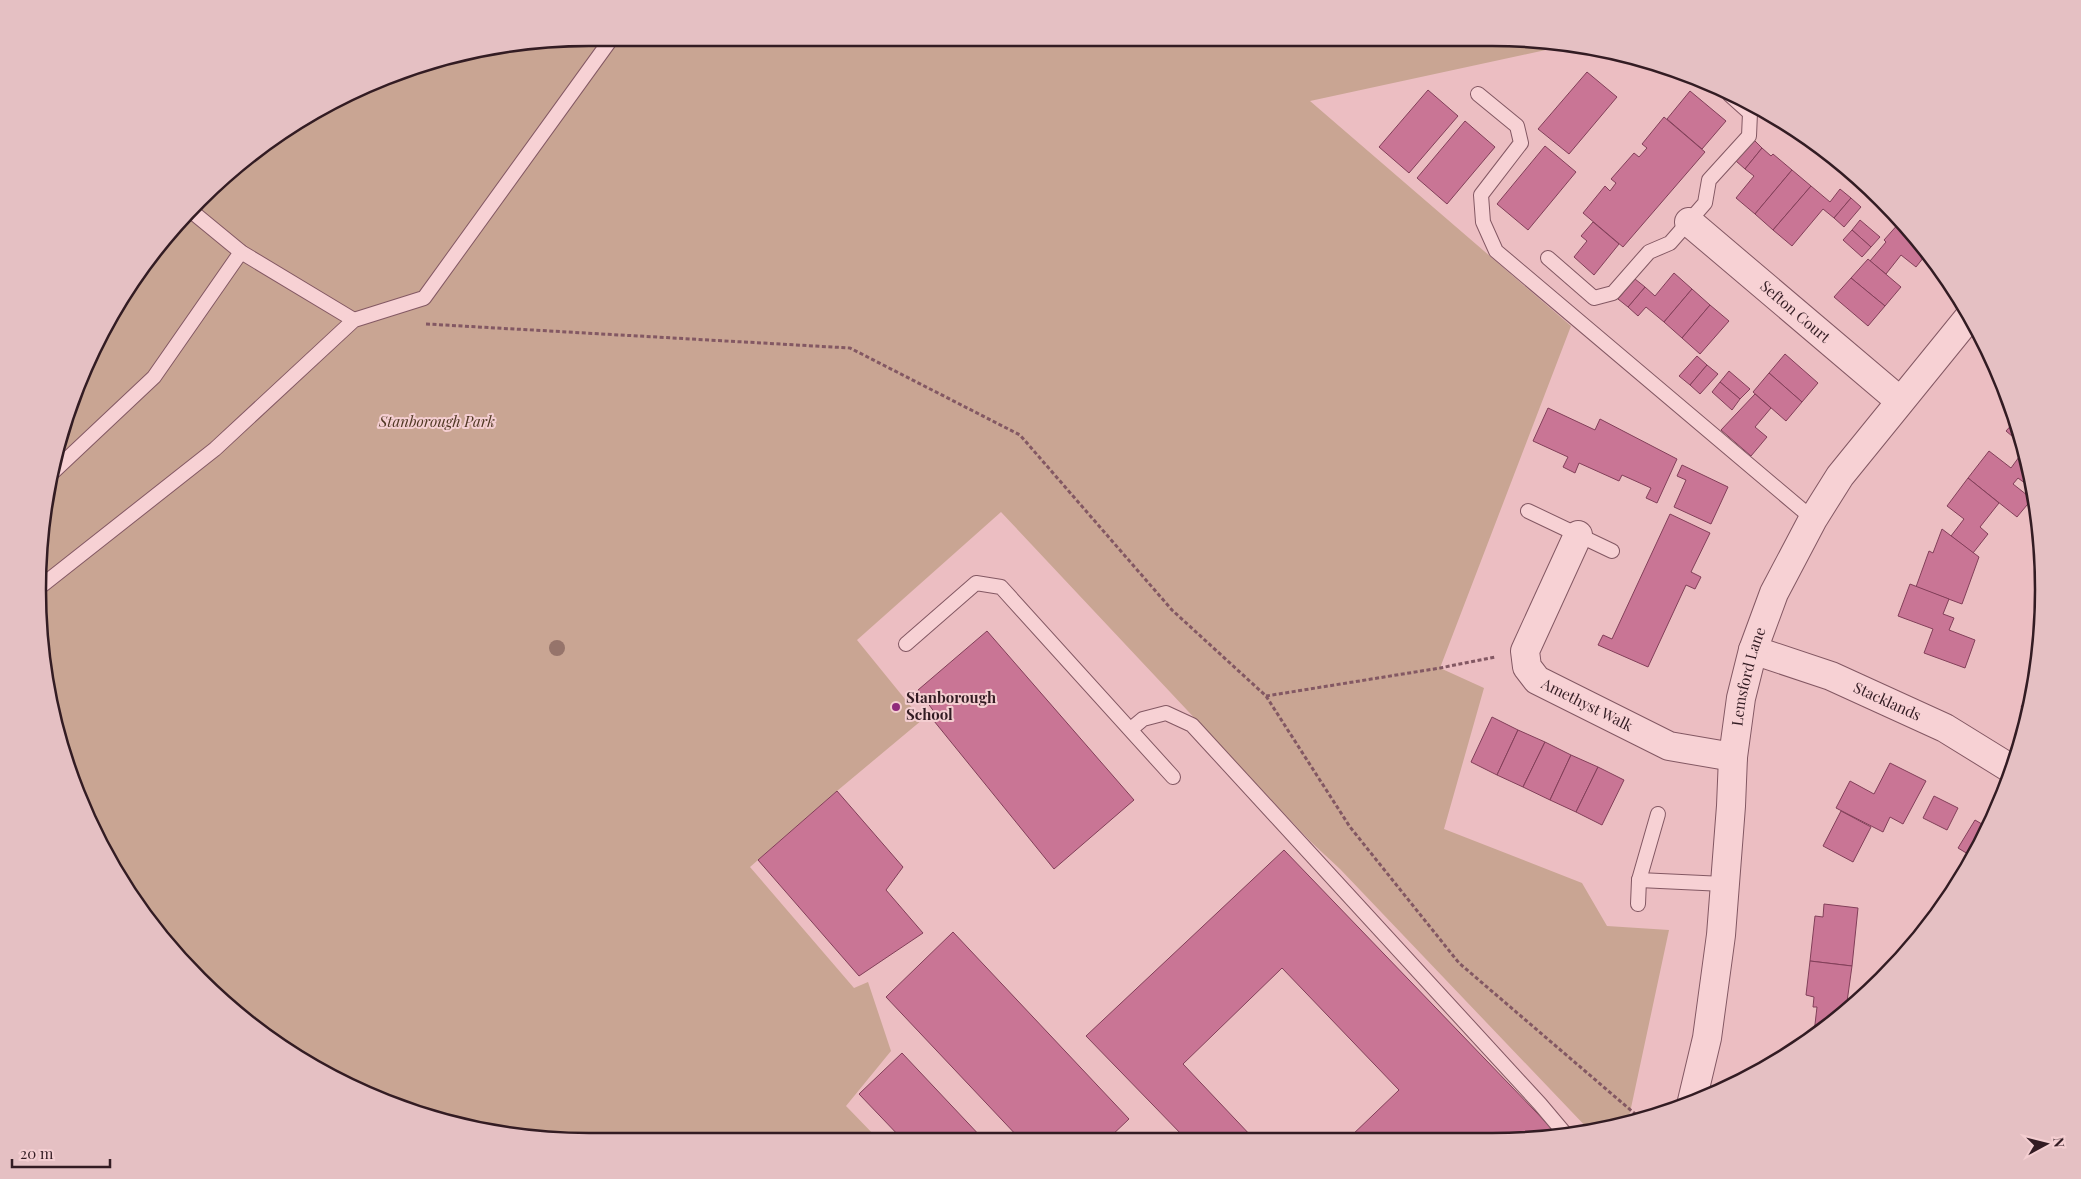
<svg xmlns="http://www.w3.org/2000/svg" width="2081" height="1179" font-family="'Playfair Display',serif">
  <rect width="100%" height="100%" fill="#ecbec2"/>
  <!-- green -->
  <polygon fill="#c9a593" points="1527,39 1564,46 1310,101 1571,326 1440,668 1484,688 1444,829 1582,883 1607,926 1669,930 1628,1122 1590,1131 1340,869 1310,841 1001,512 857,640 922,720 837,791 750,867 854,988 868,982 891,1051 846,1106 878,1139 554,1140 412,1112 313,1067 226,1005 174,953 112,866 79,800 48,697 39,625 42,518 56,446 94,346 131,283 199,199 254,151 345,95 412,67 517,42"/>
  <!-- building -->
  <g fill="#c97595" stroke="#823f59">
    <polygon points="1587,72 1617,97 1569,154 1538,129"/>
    <polygon points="1428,90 1458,116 1409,173 1379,147"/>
    <polygon points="1690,91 1726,121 1702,149 1667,119"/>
    <polygon points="1664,117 1705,152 1623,247 1583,213 1605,186 1610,191 1616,183 1611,179 1634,153 1639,157 1647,148 1642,144"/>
    <polygon points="1465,121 1495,147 1447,204 1417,178"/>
    <polygon points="1754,140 1762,148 1745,169 1736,161"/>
    <polygon points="1545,146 1576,172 1528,230 1497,204"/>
    <polygon points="1762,148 1771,156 1773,154 1792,170 1755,214 1736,198 1754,176 1745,169"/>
    <polygon points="1792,170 1811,186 1773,230 1755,214"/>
    <polygon points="1811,186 1830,202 1840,189 1851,198 1834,218 1823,209 1792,246 1773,230"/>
    <polygon points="1851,198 1861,207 1844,227 1834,218"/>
    <polygon points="1860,220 1880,237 1871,247 1852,230"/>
    <polygon points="1593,222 1619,244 1594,275 1574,257 1587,241 1581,236"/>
    <polygon points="1900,222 1928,252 1916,267 1901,255 1886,274 1870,261 1886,242 1884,240"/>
    <polygon points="1852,230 1871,247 1862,257 1843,240"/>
    <polygon points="1868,259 1901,287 1885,306 1851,278"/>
    <polygon points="1674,273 1692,289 1664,322 1646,307 1638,316 1628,307 1645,287 1655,296"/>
    <polygon points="1851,278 1885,306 1868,326 1834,297"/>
    <polygon points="1635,279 1645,287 1628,307 1618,299"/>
    <polygon points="1692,289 1710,305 1682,338 1664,322"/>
    <polygon points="1710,305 1729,321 1700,354 1682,338"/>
    <polygon points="1785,354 1818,383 1802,402 1769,373"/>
    <polygon points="1697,356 1707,365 1690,385 1679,376"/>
    <polygon points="1707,365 1718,374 1700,394 1690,385"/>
    <polygon points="1729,371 1750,389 1740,399 1720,382"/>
    <polygon points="1769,373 1802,402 1786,421 1753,392"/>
    <polygon points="1720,382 1740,399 1732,410 1712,392"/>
    <polygon points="1755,394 1771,408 1755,427 1767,437 1751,456 1721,430"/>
    <polygon points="1548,408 1595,430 1600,419 1677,459 1657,503 1646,498 1651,488 1622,475 1619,481 1579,463 1575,473 1563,467 1568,457 1533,441"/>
    <polygon points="2015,421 2025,447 2006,431"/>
    <polygon points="1989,451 2011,468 2019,457 2028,464 2031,485 2030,487 2018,478 2013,484 2032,499 2017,517 1968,478"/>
    <polygon points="1682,465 1728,487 1711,524 1674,507 1686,480 1677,476"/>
    <polygon points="1968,478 1999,503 1980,527 1988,534 1973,553 1951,536 1964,519 1947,506"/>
    <polygon points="1670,514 1710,533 1691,572 1701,577 1695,589 1686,585 1648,667 1598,645 1603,635 1612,639"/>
    <polygon points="1942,529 1979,557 1962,604 1916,587 1929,551 1933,553"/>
    <polygon points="1910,584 1949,599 1943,614 1954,618 1949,630 1975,640 1965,668 1924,653 1933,629 1898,616"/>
    <polygon points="987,631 1134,800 1054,869 934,721 938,717 918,690"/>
    <polygon points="2033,687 2027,711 2021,707"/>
    <polygon points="1492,717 1518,730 1497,775 1471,762"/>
    <polygon points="1518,730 1545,742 1523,787 1497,775"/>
    <polygon points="1545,742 1571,755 1550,800 1523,787"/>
    <polygon points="1571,755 1598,767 1576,812 1550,800"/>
    <polygon points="1890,763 1926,781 1903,824 1890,817 1883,832 1836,808 1850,781 1874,794"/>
    <polygon points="1598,767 1624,780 1602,825 1576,812"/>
    <polygon points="837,791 903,867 886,890 923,933 859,976 758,860"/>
    <polygon points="1934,796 1958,808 1947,830 1923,818"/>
    <polygon points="1841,811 1871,827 1853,862 1823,846"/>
    <polygon points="1975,820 1987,827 1973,857 1958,848"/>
    <polygon points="1284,850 1560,1137 1349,1138 1399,1090 1282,968 1183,1064 1253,1138 1185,1138 1086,1036"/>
    <polygon points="1824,904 1858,908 1852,966 1810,961 1815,916 1823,917"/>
    <polygon points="953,932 1129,1119 1109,1138 1020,1139 886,997"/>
    <polygon points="1810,961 1852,966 1846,1009 1817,1033 1814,1033 1817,1007 1813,1007 1814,997 1806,995"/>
    <polygon points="902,1053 983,1139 902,1139 859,1094"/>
  </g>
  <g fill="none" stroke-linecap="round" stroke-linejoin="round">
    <defs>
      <g id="service">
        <polyline points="1478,94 1517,126 1521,143 1481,195 1483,222 1496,251 1813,519"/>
        <polyline points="190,210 241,252 354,320"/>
        <polyline points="1548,258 1594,298 1613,293 1649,252 1670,243 1705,203 1709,180 1749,136 1750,113 1730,95"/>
        <polyline points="51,474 154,377 241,252"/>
        <polyline points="1528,511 1612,551"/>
        <polyline points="40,587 215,449 354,320 424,298 609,42"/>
        <polyline points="906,644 976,583 1001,587 1173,777"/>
        <polyline points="1131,729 1143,719 1166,713 1192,725 1540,1104 1567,1136"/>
        <polyline points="1639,880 1724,884"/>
        <polyline points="1638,904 1639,880 1658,814"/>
      </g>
      <g id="minor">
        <path id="s1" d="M 1689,222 L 1900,401"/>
        <path id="s2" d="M 1578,535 L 1525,651 L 1527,667 L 1537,680 L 1669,746 L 1733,757"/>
        <path id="s3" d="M 1753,650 L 1831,676 L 1945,728 L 2013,770"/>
      </g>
      <g id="tertiary">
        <path id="s4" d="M 1692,1101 L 1707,1038 L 1721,935 L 1731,806 L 1733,757 L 1741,698 L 1753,650 L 1774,593 L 1813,519 L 1840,476 L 1969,317"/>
      </g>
    </defs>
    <!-- service casing -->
    <use href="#service" stroke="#835863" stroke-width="16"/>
    <!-- minor casing -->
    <use href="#minor" stroke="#835863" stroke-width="30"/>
    <!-- tertiary casing -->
    <use href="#tertiary" stroke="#835863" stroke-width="30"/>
    <!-- path -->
    <g stroke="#835863" stroke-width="3" stroke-dasharray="4 2.5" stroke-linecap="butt">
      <polyline points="426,324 850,348 1020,435 1172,610 1266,696 1350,827 1459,963 1641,1119"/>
      <polyline points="1266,696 1440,668 1495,657"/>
    </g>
    <!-- service -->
    <use href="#service" stroke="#f7d1d4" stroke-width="14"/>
    <!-- minor -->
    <use href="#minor" stroke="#f7d1d4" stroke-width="28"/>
    <!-- tertiary -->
    <use href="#tertiary" stroke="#f7d1d4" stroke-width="28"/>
  </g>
  <!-- trees -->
  <circle fill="#96746b" cx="557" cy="648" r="8"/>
  <!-- markers -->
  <circle fill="#902a7b" stroke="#f4ced1" stroke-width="2" cx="896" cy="707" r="5"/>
  <g text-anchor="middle" stroke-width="4" stroke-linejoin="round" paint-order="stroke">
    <!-- street labels -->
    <g font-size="15" fill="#331c23" stroke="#f4ced1">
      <text dy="5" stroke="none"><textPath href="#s1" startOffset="139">Sefton Court</textPath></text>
      <text dy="5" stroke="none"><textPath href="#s4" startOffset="429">Lemsford Lane</textPath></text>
      <text dy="5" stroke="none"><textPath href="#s3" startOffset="144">Stacklands</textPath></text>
      <text dy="5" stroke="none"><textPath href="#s2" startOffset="216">Amethyst Walk</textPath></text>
    </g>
    <!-- park labels -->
    <g font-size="15" font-style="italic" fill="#4f3723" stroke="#f4ced1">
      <text x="437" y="427">Stanborough Park</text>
    </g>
    <!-- poi labels -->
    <g font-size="15" font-weight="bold" fill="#331c23" stroke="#f4ced1" text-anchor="start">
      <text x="906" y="703">Stanborough<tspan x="906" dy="17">School</tspan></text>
    </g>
  </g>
  <!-- crop -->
  <path d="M0 0H2081V1179H0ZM589 46H1492A543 543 0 0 1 2035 589V590A543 543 0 0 1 1492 1133H589A543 543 0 0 1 46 590V589A543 543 0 0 1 589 46Z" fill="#e5c0c3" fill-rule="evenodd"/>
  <path fill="none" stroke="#331c23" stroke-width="2.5" d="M589 46H1492A543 543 0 0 1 2035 589V590A543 543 0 0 1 1492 1133H589A543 543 0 0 1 46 590V589A543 543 0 0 1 589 46Z"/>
  <!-- north arrow -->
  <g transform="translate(2046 1144) rotate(83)" stroke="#f4ced1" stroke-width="4" paint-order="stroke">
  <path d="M0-4L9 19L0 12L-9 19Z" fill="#331c23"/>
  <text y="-8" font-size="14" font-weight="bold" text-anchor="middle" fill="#331c23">N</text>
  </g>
  <!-- scale -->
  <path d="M12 1159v8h98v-8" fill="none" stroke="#331c23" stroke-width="2.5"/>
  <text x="20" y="1159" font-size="15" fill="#331c23" stroke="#f4ced1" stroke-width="4" paint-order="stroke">20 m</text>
</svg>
